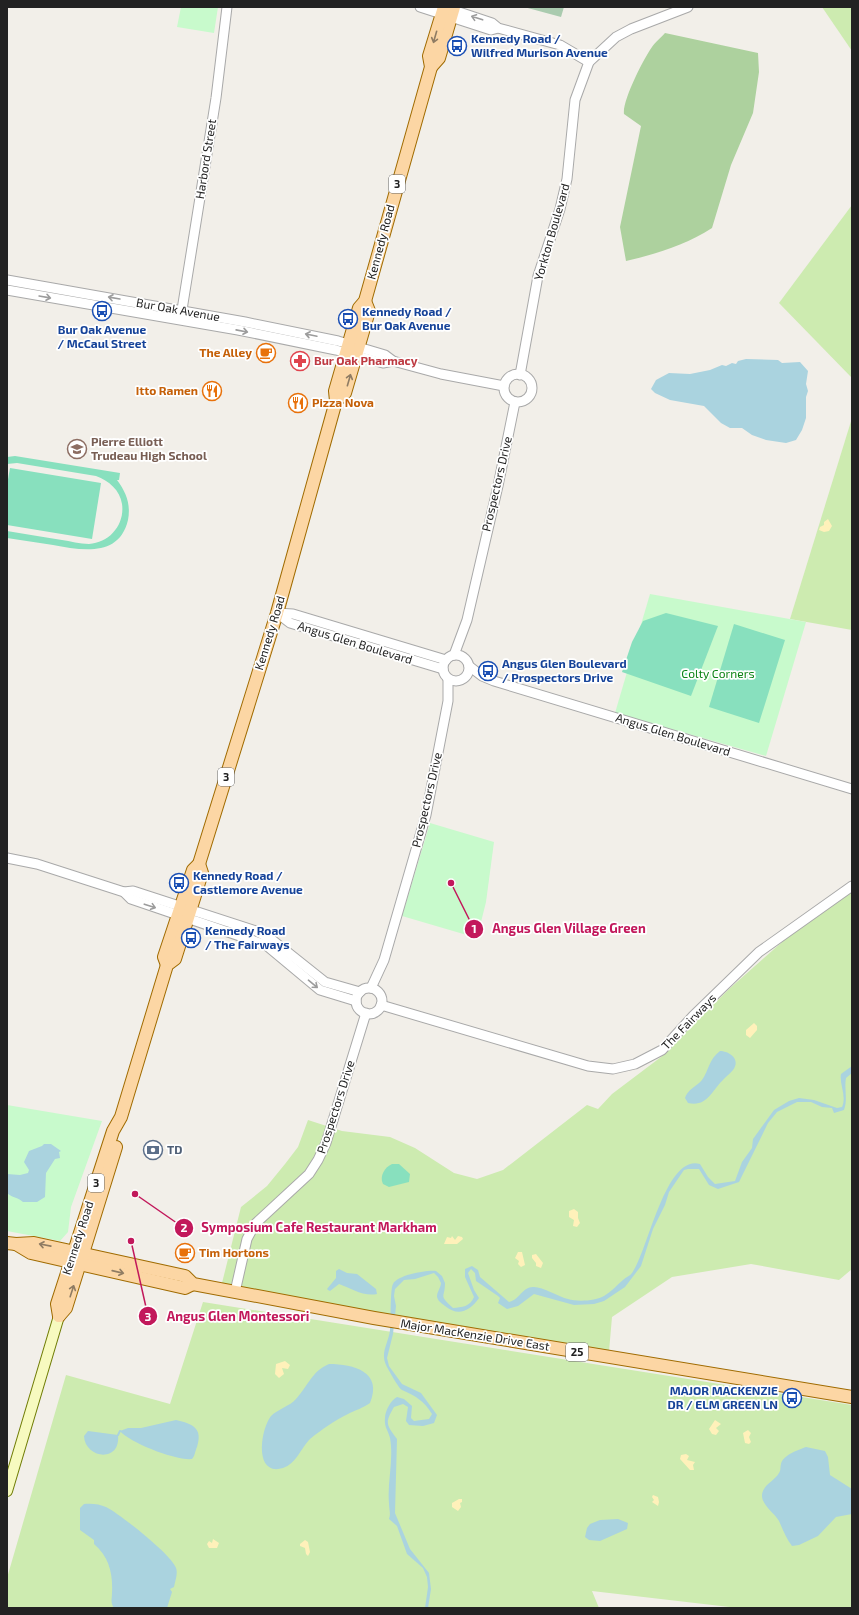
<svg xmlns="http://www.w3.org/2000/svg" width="859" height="1615" font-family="'Exo 2',sans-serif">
  <rect width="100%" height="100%" fill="#f2efe9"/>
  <!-- grass -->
  <g fill="#cdebb0">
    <polygon points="822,7 852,7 852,51"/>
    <polygon points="852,205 852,378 779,303"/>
    <polygon points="852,418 852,630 790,619"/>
    <polygon points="852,891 852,1269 839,1280 751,1264 672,1277 612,1317 608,1363 220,1291 241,1207 267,1186 285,1164 298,1147 308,1120 342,1131 390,1137 415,1148 454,1173 477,1179 503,1170 587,1105 598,1109 612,1094 661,1057 729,989 790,935"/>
    <polygon points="203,1302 852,1405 852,1608 738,1608 592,1591 599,1608 7,1608 7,1578 66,1375 170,1404"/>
  </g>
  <!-- forest -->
  <path fill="#add19e" d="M 665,33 L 758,53 L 759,72 L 753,113 L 731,165 L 712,228 C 686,245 656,254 626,261 L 620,227 L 641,126 L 624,114 C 622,101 644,58 652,47 C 655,42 661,38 665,33 Z"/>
  <!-- sand -->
  <g fill="#fff1ba">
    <polygon points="828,519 832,526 829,531 824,532 819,530 820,527 824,525 824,522"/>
    <polygon points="754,1023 757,1026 757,1030 750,1038 746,1035 746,1030"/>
    <polygon points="574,1209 578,1212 578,1218 580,1223 577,1227 573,1226 574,1220 569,1217 569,1211"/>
    <polygon points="452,1236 455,1240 458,1236 462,1237 463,1239 457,1244 444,1244 447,1237 451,1238"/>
    <polygon points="518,1252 522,1252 525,1265 521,1267 518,1264 519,1261 515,1258"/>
    <polygon points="536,1254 543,1263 541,1268 536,1266 536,1263 532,1258 532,1255"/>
    <polygon points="285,1361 290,1365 288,1369 282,1368 284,1374 279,1378 275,1374 276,1364"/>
    <polygon points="715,1420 721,1424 716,1428 719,1431 716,1435 712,1434 709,1429"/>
    <polygon points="748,1430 751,1433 749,1437 751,1442 749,1444 745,1443 743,1433"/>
    <polygon points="686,1454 689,1456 687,1460 695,1462 693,1465 694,1470 690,1470 680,1459 681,1455"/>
    <polygon points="653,1495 658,1497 659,1502 658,1506 652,1502 654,1500 652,1497"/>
    <polygon points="459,1499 462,1499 462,1502 460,1503 461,1507 458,1511 452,1507 452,1503"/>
    <polygon points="213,1539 219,1543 217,1548 209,1548 207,1544 209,1541 212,1543"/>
    <polygon points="305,1540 308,1542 310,1552 308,1556 306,1554 305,1548 300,1546 300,1544"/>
  </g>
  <!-- cemetery -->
  <polygon fill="#aacbaf" points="524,7 564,7 561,17"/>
  <!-- park -->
  <g fill="#c8facc">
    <polygon points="181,7 218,7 214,33 177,27"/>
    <polygon points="650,594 806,622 766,756 615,713"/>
    <polygon points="430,823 494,842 486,902 477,938 402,916"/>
    <polygon points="7,1105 102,1121 71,1207 68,1232 60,1241 7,1231"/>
  </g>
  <!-- pitch -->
  <g fill="#88e0be">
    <path d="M 15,456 L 120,473 L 119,480 L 117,480 C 126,492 131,504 128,520 C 119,558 81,550 53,545 C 38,543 22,540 7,538 L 7,531 C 25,534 43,537 62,540 C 70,541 80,544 89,544 C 110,543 125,524 122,504 C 120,490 109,481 96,476 L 17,463 L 7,464 L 7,457 Z"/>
    <polygon points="10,468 101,483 92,539 7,525 7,485"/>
    <polygon points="666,613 718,626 691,696 622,672 632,642 643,621"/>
    <polygon points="734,624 785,640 759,723 709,707"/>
    <path d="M 392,1164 L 399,1164 L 410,1174 L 409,1182 L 389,1187 L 383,1184 C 379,1176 385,1167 392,1164 Z"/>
  </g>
  <!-- water -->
  <g fill="#aad3df">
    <polygon points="746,359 778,360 782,363 800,362 808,371 806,384 808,391 806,397 806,418 802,430 796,440 786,443 766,440 752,435 742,428 730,428 721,423 704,406 670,400 655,393 651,389 656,380 669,373 690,374 710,370 722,365 726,366 732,363 736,364 738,361"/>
    <path d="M 720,1051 C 730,1051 741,1060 733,1070 C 730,1074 725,1077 722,1081 C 711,1092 707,1107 688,1103 L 685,1098 C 687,1090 697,1086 702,1080 C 709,1070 709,1059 720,1051 Z"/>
    <path d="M 852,1066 L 852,1073 L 846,1078 C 844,1089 848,1099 844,1110 L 834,1113 L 832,1108 L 822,1107 L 811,1102 L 797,1102 L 777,1112 L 768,1123 L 739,1182 L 718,1189 L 709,1185 L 699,1169 L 688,1169 L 684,1170 L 669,1192 L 665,1205 L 653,1229 L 641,1266 L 625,1287 L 604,1301 L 594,1304 L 574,1305 L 534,1294 L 518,1306 L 507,1309 L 498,1303 L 500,1298 L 498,1296 L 476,1281 L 475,1273 L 471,1269 L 468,1273 L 474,1290 L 479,1298 C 470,1311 458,1317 445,1306 C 441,1303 437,1300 437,1296 C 437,1292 441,1287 441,1283 L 438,1277 L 434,1273 L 415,1279 L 404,1280 L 395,1289 L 394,1296 L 396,1306 L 393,1334 L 387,1358 L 389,1366 L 402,1384 L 421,1393 L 437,1415 L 434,1423 L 423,1426 L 409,1425 L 406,1421 L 408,1407 L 403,1404 L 394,1407 C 384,1424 387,1425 397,1439 L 395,1513 L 410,1549 L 429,1573 L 431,1589 L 428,1608 L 425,1608 L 428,1587 L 427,1577 L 423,1568 L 407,1554 L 397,1526 L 389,1519 C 391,1513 389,1510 389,1503 C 387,1482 394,1460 390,1438 C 388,1430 384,1427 385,1418 C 385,1411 391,1400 397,1397 L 404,1399 L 412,1406 L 411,1418 L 414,1421 L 429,1419 L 432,1414 C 424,1401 416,1396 402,1390 C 399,1389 388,1369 386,1365 C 380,1352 389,1342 390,1330 C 391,1321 390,1289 393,1284 C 398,1275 426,1270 436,1271 L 442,1276 L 445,1283 C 445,1299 438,1294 453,1308 C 462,1307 470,1307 474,1297 L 465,1277 L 465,1269 L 472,1266 L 478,1270 L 480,1277 L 509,1302 C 519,1300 523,1286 534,1287 C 543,1287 559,1297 568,1299 C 577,1302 596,1301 604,1296 C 611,1292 617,1285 623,1280 C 626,1277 630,1276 632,1273 C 648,1252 665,1154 700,1164 L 708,1177 L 715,1184 L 735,1181 L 742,1162 L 752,1148 L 753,1139 L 774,1110 L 789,1101 L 799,1098 L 814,1100 L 837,1108 L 842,1107 C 847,1096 839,1084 841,1074 Z"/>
    <path d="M 44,1144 L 51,1144 L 61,1151 L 59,1152 L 60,1158 L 55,1159 L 46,1173 L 45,1197 L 37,1202 L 23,1202 C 18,1197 12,1198 7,1193 L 7,1174 L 20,1175 L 28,1173 L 29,1170 L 24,1162 L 29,1151 L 42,1146 Z"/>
    <path d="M 339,1269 L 347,1273 L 357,1274 L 376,1289 L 377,1294 C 364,1297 350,1288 339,1284 L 330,1291 L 328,1290 L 327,1289 L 336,1278 L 336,1271 Z"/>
    <path d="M 329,1364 C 354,1364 383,1372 370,1403 C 363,1408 356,1410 348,1414 C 335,1420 321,1430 310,1439 C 301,1448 296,1464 283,1468 C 254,1477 260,1430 271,1416 C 278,1409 290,1406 296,1399 C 308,1386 312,1371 329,1364 Z"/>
    <path d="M 176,1420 C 193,1424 203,1428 197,1447 C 195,1451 195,1456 192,1459 C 177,1461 130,1443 120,1431 L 128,1428 L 141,1428 Z"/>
    <path d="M 88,1431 L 118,1435 C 121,1463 85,1459 84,1436 Z"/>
    <path d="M 806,1447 L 825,1451 L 828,1457 L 830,1475 L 852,1489 L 852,1514 L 836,1517 L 818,1536 L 799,1545 L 792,1546 C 786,1538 783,1530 779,1521 C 774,1512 756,1502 764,1489 C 767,1483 775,1480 779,1473 C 781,1470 780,1468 781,1464 C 783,1455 798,1450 806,1447 Z"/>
    <path d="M 84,1504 C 91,1503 100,1504 106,1507 C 120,1514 169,1553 175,1566 C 179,1572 175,1581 174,1587 L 170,1589 L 172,1592 L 167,1608 L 114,1608 C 110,1602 112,1599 112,1593 C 113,1573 109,1557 94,1544 L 94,1540 L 80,1530 L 80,1508 Z"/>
    <polygon points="618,1519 628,1523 627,1529 600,1541 589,1540 585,1537 587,1528 590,1524 600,1520"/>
  </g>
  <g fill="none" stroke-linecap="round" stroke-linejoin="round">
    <!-- stream -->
    <polyline stroke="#aad3df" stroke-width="2" points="118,1435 120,1431"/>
    <defs>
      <g id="tertiary">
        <polyline points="420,7 491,30 498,28"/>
        <polyline points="447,8 492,23 498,28 560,45 589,62"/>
        <polyline points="7,280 245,322 338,341 385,355 393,361 441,374 504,386"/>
        <polyline points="7,290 238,330 336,350 383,363 393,361"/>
        <polyline points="181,316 216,98 227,7"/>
        <circle cx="518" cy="388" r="14"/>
        <polyline points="520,375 538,276 560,209 567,179 575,100 589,62 616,37 631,29 688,7"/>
        <polyline points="277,613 290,623 443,669"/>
        <polyline points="277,613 293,614 446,660"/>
        <circle cx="456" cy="668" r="13"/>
        <polyline points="454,655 467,620 498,486 515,402"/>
        <polyline points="469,666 482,676 494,681 852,789"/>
        <polyline points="7,858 37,864 124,892 131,899 266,945 320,990 356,1001"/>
        <polyline points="124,892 133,891 256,931 271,939 325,982 360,992"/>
        <polyline points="371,988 384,960 426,815 448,701 448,679"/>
        <circle cx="369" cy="1001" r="13"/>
        <polyline points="381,1005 588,1066 613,1069 635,1064 662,1050 693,1016 759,952 852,886"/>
        <polyline points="235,1292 247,1239 255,1224 309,1174 318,1160 326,1143 366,1013"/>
      </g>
      <polyline id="secondary" points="7,1491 59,1316"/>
      <g id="primary">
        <polyline points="431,67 439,58 454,7"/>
        <polyline points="336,401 345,393 369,311 365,301"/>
        <polyline points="167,965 164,957 193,870 199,864 277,613 336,401 335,391 359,308 365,301 431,67 429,56 444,7"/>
        <polyline points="7,1243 16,1244 34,1243 185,1276 193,1284 374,1318 852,1397"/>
        <polyline points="16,1244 31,1253 185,1288 193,1284"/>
        <polyline points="59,1316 57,1304 113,1131 121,1117 167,965 175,959 202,873 199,864"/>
        <polyline points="59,1316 66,1308 116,1147"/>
      </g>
    </defs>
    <!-- tertiary casing -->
    <use href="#tertiary" stroke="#a9a9a9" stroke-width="11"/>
    <!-- secondary casing -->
    <use href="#secondary" stroke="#707d05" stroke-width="12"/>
    <!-- primary casing -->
    <use href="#primary" stroke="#a06b00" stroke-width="14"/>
    <!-- tertiary -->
    <use href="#tertiary" stroke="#fff" stroke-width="9"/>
    <!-- secondary -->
    <use href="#secondary" stroke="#f7fabf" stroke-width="10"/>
    <!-- primary -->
    <use href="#primary" stroke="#fcd6a4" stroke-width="12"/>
  </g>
  <!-- one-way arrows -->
  <defs><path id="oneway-shaft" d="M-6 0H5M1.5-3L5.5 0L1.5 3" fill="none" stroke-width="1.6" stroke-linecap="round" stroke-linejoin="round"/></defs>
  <g stroke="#9c9c9c">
    <use href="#oneway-shaft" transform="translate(477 18) rotate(-162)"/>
    <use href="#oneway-shaft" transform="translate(45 297) rotate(10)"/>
    <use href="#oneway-shaft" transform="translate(114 298) rotate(-170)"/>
    <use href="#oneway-shaft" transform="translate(242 331) rotate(11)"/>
    <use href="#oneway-shaft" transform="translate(311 335) rotate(-168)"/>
    <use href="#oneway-shaft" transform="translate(150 906) rotate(18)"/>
    <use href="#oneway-shaft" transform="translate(313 984) rotate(40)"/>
  </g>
  <g stroke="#8f7c63">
    <use href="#oneway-shaft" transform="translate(435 37) rotate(106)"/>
    <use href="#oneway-shaft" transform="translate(349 380) rotate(-74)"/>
    <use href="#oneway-shaft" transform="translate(45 1245) rotate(-169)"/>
    <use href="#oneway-shaft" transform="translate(118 1272) rotate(13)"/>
    <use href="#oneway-shaft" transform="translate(72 1291) rotate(-72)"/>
  </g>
  <!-- icons -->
  <defs>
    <symbol id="bus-ring" viewBox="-11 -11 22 22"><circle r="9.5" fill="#fff" stroke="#1a4fb4" stroke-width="1.5"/><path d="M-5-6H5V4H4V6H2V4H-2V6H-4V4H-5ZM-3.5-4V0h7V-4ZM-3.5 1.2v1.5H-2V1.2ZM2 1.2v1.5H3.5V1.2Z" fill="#1a4fb4"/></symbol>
    <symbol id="cafe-ring" viewBox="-11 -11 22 22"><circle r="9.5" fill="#fff" stroke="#e8710a" stroke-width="1.5"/><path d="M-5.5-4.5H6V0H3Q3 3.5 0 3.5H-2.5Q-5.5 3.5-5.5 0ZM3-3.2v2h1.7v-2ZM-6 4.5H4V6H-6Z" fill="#e8710a"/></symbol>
    <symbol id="pharmacy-ring" viewBox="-11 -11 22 22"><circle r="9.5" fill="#fff" stroke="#e0444e" stroke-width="1.5"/><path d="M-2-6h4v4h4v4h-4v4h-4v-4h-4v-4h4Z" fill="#e0444e"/></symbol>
    <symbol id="restaurant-ring" viewBox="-11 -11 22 22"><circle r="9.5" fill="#fff" stroke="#e8710a" stroke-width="1.5"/><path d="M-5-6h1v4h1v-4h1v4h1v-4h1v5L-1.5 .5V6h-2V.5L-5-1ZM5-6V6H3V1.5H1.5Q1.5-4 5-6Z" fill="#e8710a"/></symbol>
    <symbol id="school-ring" viewBox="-11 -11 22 22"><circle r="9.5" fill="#fff" stroke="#8d6e63" stroke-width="1.5"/><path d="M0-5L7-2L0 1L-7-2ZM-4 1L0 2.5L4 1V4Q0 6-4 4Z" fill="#8d6e63"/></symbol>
    <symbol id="bank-ring" viewBox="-11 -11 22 22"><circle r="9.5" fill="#fff" stroke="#5c6f8a" stroke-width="1.5"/><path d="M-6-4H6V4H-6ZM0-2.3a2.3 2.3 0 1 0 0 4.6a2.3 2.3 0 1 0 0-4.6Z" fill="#5c6f8a"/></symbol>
  </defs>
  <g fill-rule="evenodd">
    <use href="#bus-ring" x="446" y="35" width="22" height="22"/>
    <use href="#bus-ring" x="91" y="300" width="22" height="22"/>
    <use href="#bus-ring" x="337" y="308" width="22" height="22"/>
    <use href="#cafe-ring" x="255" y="342" width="22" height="22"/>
    <use href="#pharmacy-ring" x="289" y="350" width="22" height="22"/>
    <use href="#restaurant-ring" x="201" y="380" width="22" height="22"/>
    <use href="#restaurant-ring" x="287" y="392" width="22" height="22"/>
    <use href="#school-ring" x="66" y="438" width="22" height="22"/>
    <use href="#bus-ring" x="477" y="660" width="22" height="22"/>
    <use href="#bus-ring" x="168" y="872" width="22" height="22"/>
    <use href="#bus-ring" x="180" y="927" width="22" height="22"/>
    <use href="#bank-ring" x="142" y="1139" width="22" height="22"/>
    <use href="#cafe-ring" x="174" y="1242" width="22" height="22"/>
    <use href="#bus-ring" x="781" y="1387" width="22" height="22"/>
  </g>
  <g text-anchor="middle" stroke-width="3.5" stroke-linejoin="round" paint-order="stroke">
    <!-- shield labels -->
    <g fill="#fff" stroke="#646464" stroke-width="1">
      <rect x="389" y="175" width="16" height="18" rx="3"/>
      <rect x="218" y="768" width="16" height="18" rx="3"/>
      <rect x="88" y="1174" width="16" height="18" rx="3"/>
      <rect x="566" y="1343" width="22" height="18" rx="3"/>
    </g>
    <g font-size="11" font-weight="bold" fill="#222">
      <text x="397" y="188">3</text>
      <text x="226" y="781">3</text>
      <text x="96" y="1187">3</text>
      <text x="577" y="1356">25</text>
    </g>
    <!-- transit labels -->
    <g font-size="12" font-weight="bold" fill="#164399" stroke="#fff" text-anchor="start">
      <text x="471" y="43">Kennedy Road /<tspan x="471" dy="14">Wilfred Murison Avenue</tspan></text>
      <text x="362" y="316">Kennedy Road /<tspan x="362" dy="14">Bur Oak Avenue</tspan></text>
      <text x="102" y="334" text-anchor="middle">Bur Oak Avenue<tspan x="102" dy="14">/ McCaul Street</tspan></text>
      <text x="502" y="668">Angus Glen Boulevard<tspan x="502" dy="14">/ Prospectors Drive</tspan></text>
      <text x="193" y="880">Kennedy Road /<tspan x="193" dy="14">Castlemore Avenue</tspan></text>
      <text x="205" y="935">Kennedy Road<tspan x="205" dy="14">/ The Fairways</tspan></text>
      <text x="778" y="1395" text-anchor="end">MAJOR MACKENZIE<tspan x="778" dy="14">DR / ELM GREEN LN</tspan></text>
    </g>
    <!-- street labels -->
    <g font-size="12" fill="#222" stroke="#fff">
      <text transform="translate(206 159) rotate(-81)" y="4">Harbord Street</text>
      <text transform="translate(552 232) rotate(-74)" y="4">Yorkton Boulevard</text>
      <text transform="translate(381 242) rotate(-75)" y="4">Kennedy Road</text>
      <text transform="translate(178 310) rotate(10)" y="4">Bur Oak Avenue</text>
      <text transform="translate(497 484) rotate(-77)" y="4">Prospectors Drive</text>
      <text transform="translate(270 633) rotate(-73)" y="4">Kennedy Road</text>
      <text transform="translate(355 643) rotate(17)" y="4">Angus Glen Boulevard</text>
      <text transform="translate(673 735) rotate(17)" y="4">Angus Glen Boulevard</text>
      <text transform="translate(427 800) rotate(-77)" y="4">Prospectors Drive</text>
      <text transform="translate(689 1022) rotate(-46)" y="4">The Fairways</text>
      <text transform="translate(336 1107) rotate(-72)" y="4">Prospectors Drive</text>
      <text transform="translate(78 1238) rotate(-72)" y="4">Kennedy Road</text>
      <text transform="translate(475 1335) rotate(9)" y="4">Major MacKenzie Drive East</text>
    </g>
    <!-- food labels -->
    <g font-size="12" font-weight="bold" fill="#c56008" stroke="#fff" text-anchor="end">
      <text x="252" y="357">The Alley</text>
      <text x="198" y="395">Itto Ramen</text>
      <text x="312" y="407" text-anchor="start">Pizza Nova</text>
      <text x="199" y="1257" text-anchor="start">Tim Hortons</text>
    </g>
    <!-- health labels -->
    <g font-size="12" font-weight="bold" fill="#be3a42" stroke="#fff" text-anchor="start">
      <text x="314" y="365">Bur Oak Pharmacy</text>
    </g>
    <!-- education labels -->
    <g font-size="12" font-weight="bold" fill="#785e54" stroke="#fff" text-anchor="start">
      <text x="91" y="446">Pierre Elliott<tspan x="91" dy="14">Trudeau High School</tspan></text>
    </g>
    <!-- park labels -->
    <g font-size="12" fill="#0c8416" stroke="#fff">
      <text x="718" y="678">Colty Corners</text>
    </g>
    <!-- service labels -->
    <g font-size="12" font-weight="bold" fill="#4e5e75" stroke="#fff" text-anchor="start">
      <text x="167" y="1154">TD</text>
    </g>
  </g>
  <!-- callouts -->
  <path fill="none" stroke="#c2185b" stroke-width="1.5" d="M451 883L474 929M135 1194L184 1228M131 1241L148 1316"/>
  <g fill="#c2185b" stroke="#fff" stroke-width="1.5">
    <circle cx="451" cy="883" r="4"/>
    <circle cx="135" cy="1194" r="4"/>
    <circle cx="131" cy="1241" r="4"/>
    <circle cx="474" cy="929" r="10"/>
    <circle cx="184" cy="1228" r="10"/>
    <circle cx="148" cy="1316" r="10"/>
  </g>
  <g font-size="12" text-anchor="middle" font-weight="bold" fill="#fff">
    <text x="474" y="933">1</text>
    <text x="184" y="1232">2</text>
    <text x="148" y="1321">3</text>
  </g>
  <g font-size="13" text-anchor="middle" font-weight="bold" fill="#c2185b" stroke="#fff" stroke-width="3.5" stroke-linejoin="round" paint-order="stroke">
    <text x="569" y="933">Angus Glen Village Green</text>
    <text x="319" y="1232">Symposium Cafe Restaurant Markham</text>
    <text x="238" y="1321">Angus Glen Montessori</text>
  </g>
  <!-- border -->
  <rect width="859" height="1615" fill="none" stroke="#222222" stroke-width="16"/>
</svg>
